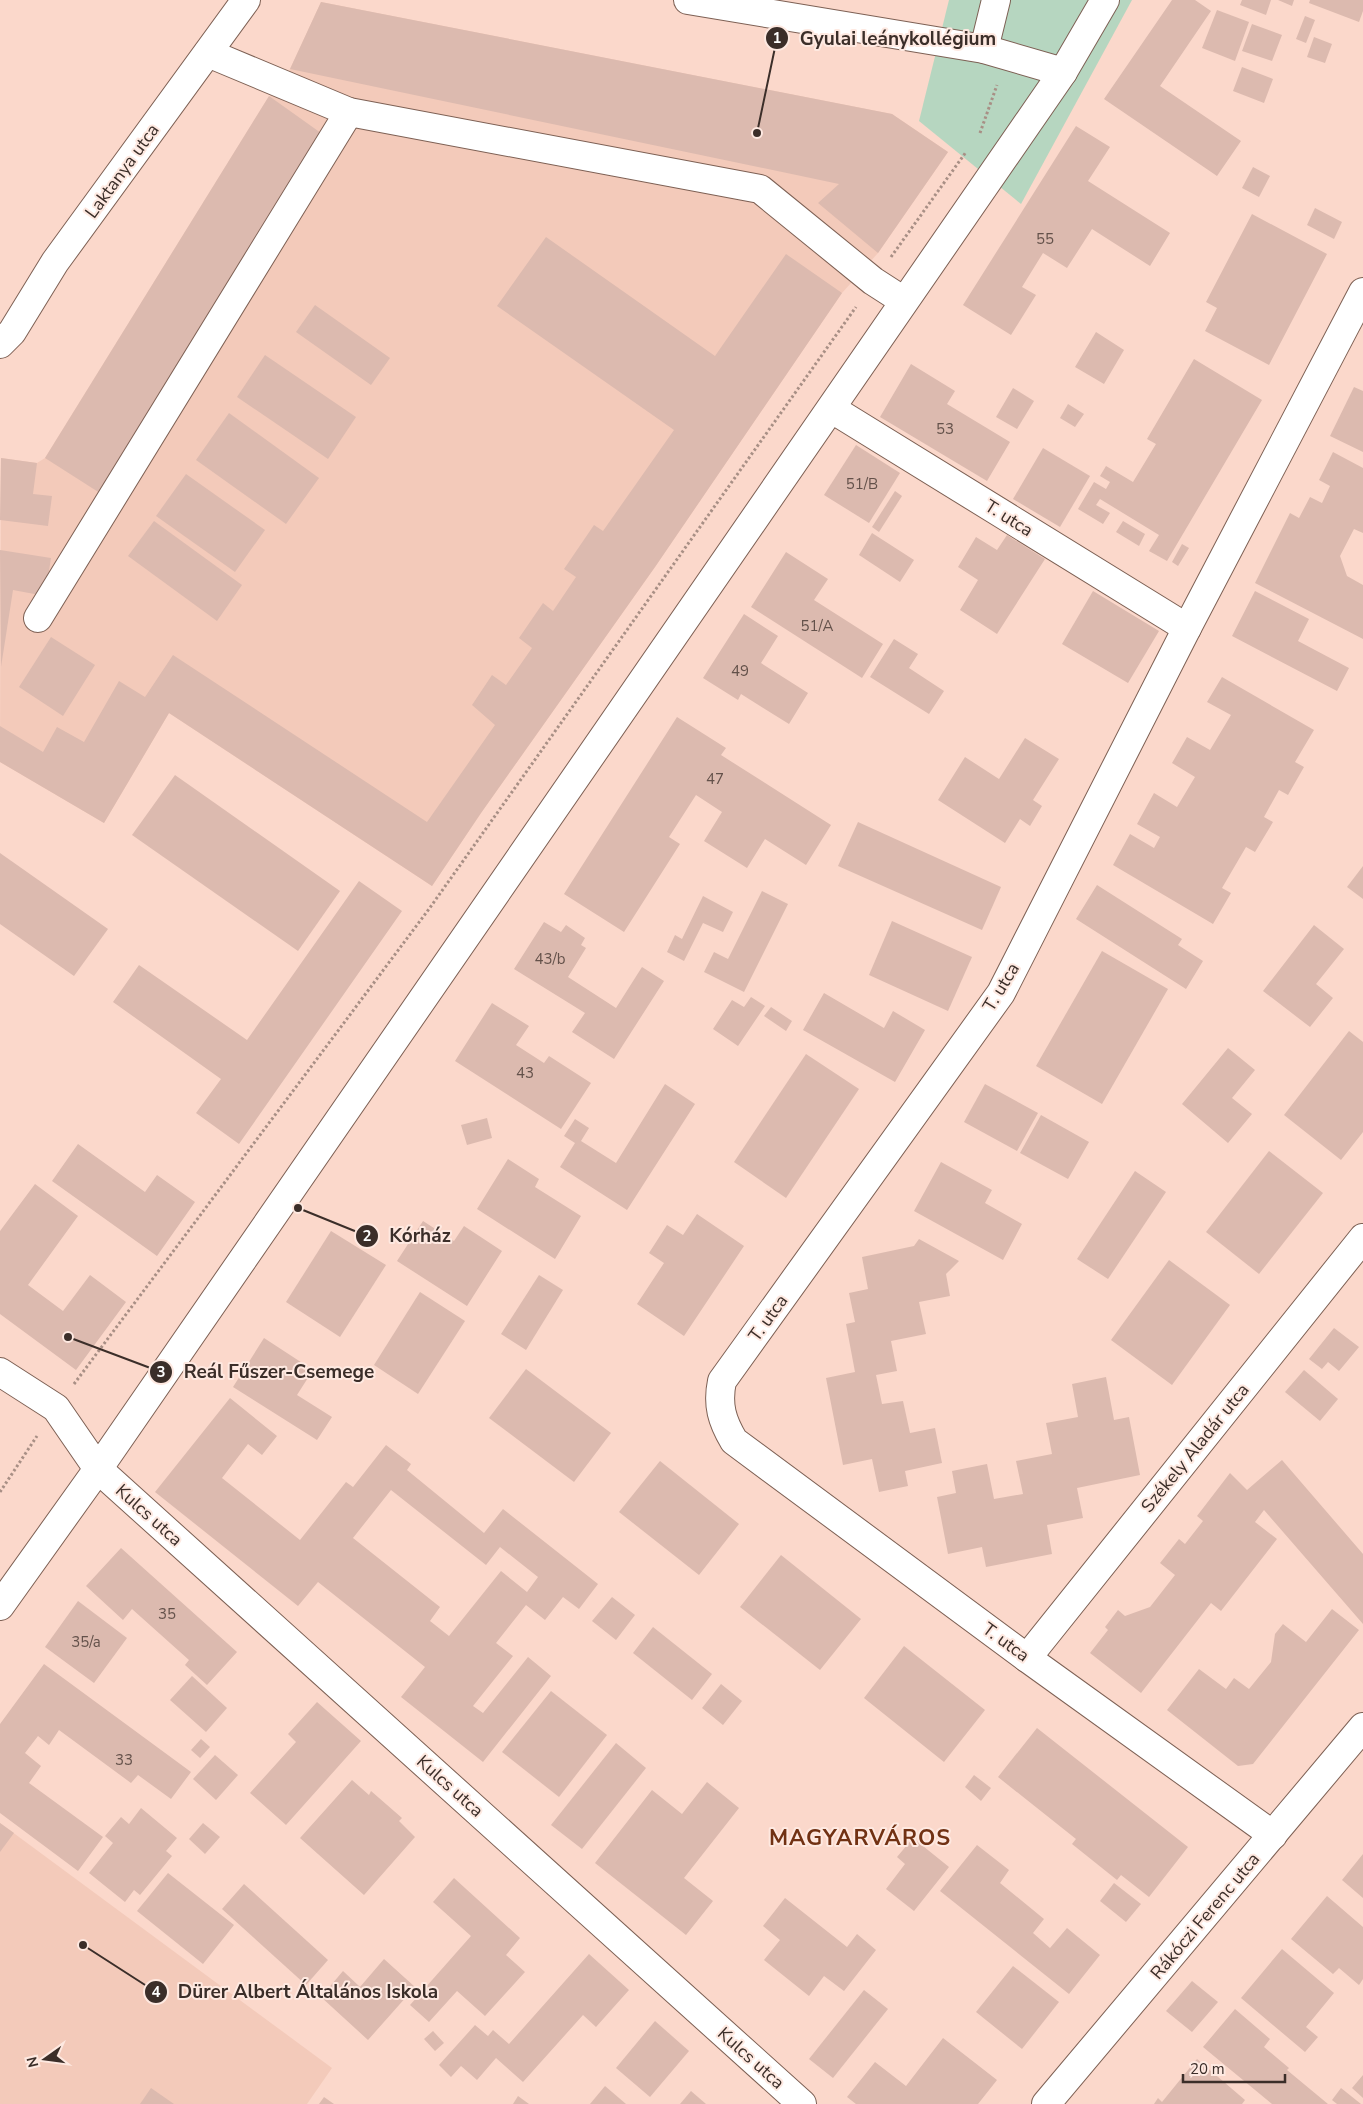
<svg xmlns="http://www.w3.org/2000/svg" width="1363" height="2104" font-family="'Nunito Sans',sans-serif">
  <rect width="100%" height="100%" fill="#fbd8cb"/>
  <!-- built -->
  <g fill="#f3caba">
    <polygon points="321,2 892,114 948,152 878,253 842,293 655,567 481,813 432,886 169,713 104,823 0,762 1,458 37,463 45,458 266,101 290,69"/>
    <polygon points="0,1823 332,2068 307,2104 0,2104"/>
  </g>
  <!-- green -->
  <polygon fill="#b6d6c0" points="949,0 1132,0 1021,204 919,121"/>
  <!-- building -->
  <g fill="#dcbaaf" fill-rule="evenodd">
    <polygon points="1172,0 1195,0 1211,11 1160,86 1241,141 1217,176 1104,99"/>
    <polygon points="1242,0 1271,0 1266,15 1240,5"/>
    <polygon points="1278,0 1294,0 1292,6"/>
    <polygon points="1310,0 1363,0 1363,11 1359,22 1309,3"/>
    <polygon points="321,2 892,114 948,152 878,253 818,203 839,184 290,69"/>
    <polygon points="1217,10 1249,22 1235,61 1202,48"/>
    <polygon points="1305,16 1315,20 1306,43 1296,39"/>
    <polygon points="1252,24 1282,35 1272,61 1242,51"/>
    <polygon points="1314,37 1332,44 1325,63 1307,57"/>
    <polygon points="1242,67 1273,79 1264,103 1233,91"/>
    <polygon points="269,96 328,138 103,495 45,458"/>
    <polygon points="1076,126 1110,147 1088,181 1170,233 1150,266 1092,229 1067,268 1043,253 1022,287 1036,295 1011,335 963,305"/>
    <polygon points="1253,167 1270,176 1259,197 1242,188"/>
    <polygon points="1315,208 1342,222 1334,239 1307,225"/>
    <polygon points="1252,214 1327,254 1269,365 1205,331 1217,308 1206,302"/>
    <polygon points="546,237 715,356 786,254 842,293 655,567 481,813 432,886 169,713 104,823 0,762 0,726 43,752 57,727 84,742 119,681 145,697 173,655 427,822 495,725 472,705 492,675 506,685 532,648 519,638 543,603 553,611 576,577 564,569 594,525 603,531 674,430 497,306"/>
    <polygon points="315,305 390,358 371,385 296,332"/>
    <polygon points="1096,332 1124,350 1104,384 1075,367"/>
    <polygon points="265,355 356,417 328,459 237,397"/>
    <polygon points="1194,359 1262,400 1167,561 1149,551 1159,535 1100,499 1096,505 1110,513 1103,524 1078,509 1094,482 1106,489 1110,482 1100,476 1106,466 1133,482 1156,444 1147,439"/>
    <polygon points="911,364 955,391 947,404 1010,442 987,481 880,417"/>
    <polygon points="1354,387 1363,391 1363,452 1330,436"/>
    <polygon points="1013,388 1034,401 1017,429 996,417"/>
    <polygon points="1068,404 1084,414 1075,427 1060,418"/>
    <polygon points="229,413 319,478 286,524 196,460"/>
    <polygon points="856,445 900,473 869,523 824,495"/>
    <polygon points="1043,448 1090,476 1060,527 1013,499"/>
    <polygon points="1333,452 1363,468 1363,533 1354,529 1340,556 1347,576 1363,585 1363,639 1255,583 1290,513 1299,518 1310,497 1322,503 1330,486 1319,480"/>
    <polygon points="1,458 37,463 33,494 52,496 48,526 0,520"/>
    <polygon points="186,474 265,530 235,572 156,516"/>
    <polygon points="895,491 902,496 879,532 872,527"/>
    <polygon points="154,521 242,585 217,621 128,556"/>
    <polygon points="1123,521 1145,534 1139,546 1116,532"/>
    <polygon points="872,533 914,560 900,582 859,555"/>
    <polygon points="1007,535 1045,559 997,634 960,610 978,580 958,567 976,537 997,550"/>
    <polygon points="1182,544 1189,548 1178,566 1172,562"/>
    <polygon points="0,550 51,558 45,596 13,590 1,667"/>
    <polygon points="786,552 828,579 814,600 883,644 862,678 751,607"/>
    <polygon points="1093,591 1159,631 1128,683 1062,644"/>
    <polygon points="1255,591 1309,619 1298,641 1349,668 1337,691 1232,636"/>
    <polygon points="744,614 778,636 761,663 808,693 789,724 741,694 738,700 703,678"/>
    <polygon points="51,637 95,665 63,716 19,687"/>
    <polygon points="894,639 918,654 909,668 944,691 929,714 870,677"/>
    <polygon points="1222,677 1314,730 1295,762 1304,767 1288,795 1279,790 1264,817 1273,822 1255,852 1246,847 1222,888 1231,893 1213,924 1113,865 1130,834 1154,848 1160,837 1137,824 1154,793 1177,807 1195,777 1172,763 1187,737 1210,750 1231,715 1207,702"/>
    <polygon points="677,717 726,748 721,755 831,825 806,865 765,839 747,868 704,841 722,812 696,795 669,837 680,844 624,932 564,894"/>
    <polygon points="1025,738 1059,759 1033,800 1042,806 1030,826 1020,819 1005,843 938,800 965,757 999,779"/>
    <polygon points="175,775 340,891 298,951 132,835"/>
    <polygon points="858,822 1001,887 982,930 838,866"/>
    <polygon points="0,853 108,929 74,976 0,924"/>
    <polygon points="1363,866 1363,899 1347,887"/>
    <polygon points="359,881 402,911 239,1144 196,1113 221,1079 113,1002 139,965 247,1040"/>
    <polygon points="1097,885 1182,939 1178,945 1203,961 1186,989 1076,919"/>
    <polygon points="762,891 788,904 744,992 704,972 714,952 728,959"/>
    <polygon points="703,896 733,912 723,932 703,923 684,961 667,952 675,935 682,939"/>
    <polygon points="892,921 972,957 948,1011 869,975"/>
    <polygon points="544,922 561,932 566,925 585,938 581,945 586,948 568,977 616,1008 642,967 664,981 614,1059 572,1032 585,1013 514,969"/>
    <polygon points="1314,925 1344,949 1316,984 1333,998 1310,1027 1263,991"/>
    <polygon points="1102,951 1168,989 1102,1104 1036,1066"/>
    <polygon points="824,993 884,1028 893,1011 925,1030 895,1082 803,1030"/>
    <polygon points="751,997 765,1006 738,1046 713,1029 732,1000 744,1007"/>
    <polygon points="492,1003 529,1026 516,1045 544,1063 549,1056 591,1083 561,1129 455,1061"/>
    <polygon points="771,1007 792,1021 786,1031 764,1016"/>
    <polygon points="1349,1031 1363,1042 1363,1132 1341,1160 1284,1115"/>
    <polygon points="1228,1048 1255,1070 1232,1098 1252,1114 1228,1143 1182,1104"/>
    <polygon points="806,1054 859,1089 786,1198 734,1162"/>
    <polygon points="665,1084 695,1104 627,1210 560,1167 575,1143 564,1136 575,1119 589,1128 581,1141 616,1163"/>
    <polygon points="985,1084 1038,1113 1017,1151 964,1122"/>
    <polygon points="1041,1115 1089,1142 1068,1179 1020,1153"/>
    <polygon points="487,1118 492,1138 467,1145 461,1125"/>
    <polygon points="78,1144 145,1192 157,1175 195,1202 157,1256 52,1181"/>
    <polygon points="1269,1151 1323,1193 1259,1274 1206,1232"/>
    <polygon points="508,1159 539,1179 535,1187 581,1216 555,1259 477,1209"/>
    <polygon points="941,1162 992,1190 985,1203 1022,1224 1003,1260 914,1211"/>
    <polygon points="1135,1171 1166,1192 1108,1279 1077,1259"/>
    <polygon points="35,1184 78,1216 28,1285 63,1311 90,1275 126,1302 76,1370 0,1314 0,1231"/>
    <polygon points="697,1214 744,1246 684,1336 637,1304 664,1263 649,1253 667,1225 683,1235"/>
    <polygon points="423,1221 454,1241 464,1226 502,1251 467,1306 397,1261"/>
    <polygon points="331,1231 386,1265 340,1337 286,1302"/>
    <polygon points="919,1239 959,1261 946,1274 950,1296 919,1302 926,1334 891,1341 897,1371 876,1375 882,1404 903,1401 910,1433 935,1428 942,1463 905,1471 908,1486 879,1492 872,1459 843,1465 826,1378 855,1372 846,1324 855,1322 849,1293 868,1289 862,1257 914,1246"/>
    <polygon points="1169,1260 1230,1305 1172,1385 1111,1340"/>
    <polygon points="539,1275 563,1290 526,1350 501,1334"/>
    <polygon points="420,1292 465,1321 418,1394 374,1365"/>
    <polygon points="1334,1328 1359,1347 1339,1371 1328,1362 1322,1369 1309,1359"/>
    <polygon points="264,1338 313,1370 297,1395 332,1417 317,1440 233,1387"/>
    <polygon points="526,1369 611,1433 574,1482 489,1418"/>
    <polygon points="1304,1370 1338,1399 1320,1421 1285,1392"/>
    <polygon points="1106,1377 1114,1420 1129,1417 1140,1475 1077,1488 1083,1518 1047,1525 1052,1554 986,1567 982,1547 948,1554 937,1497 956,1493 952,1471 987,1464 994,1499 1023,1494 1016,1461 1052,1454 1046,1423 1078,1417 1072,1384"/>
    <path d="M 230,1398 L 277,1436 L 262,1455 L 248,1444 L 222,1478 L 300,1540 L 346,1482 L 353,1487 L 386,1445 L 411,1464 L 407,1470 L 484,1533 L 503,1509 L 598,1584 L 579,1609 L 563,1597 L 545,1620 L 526,1605 L 496,1643 L 513,1656 L 473,1706 L 483,1713 L 528,1657 L 551,1676 L 483,1762 L 401,1697 L 425,1667 L 318,1582 L 298,1606 L 155,1492 ZM 391,1490 L 486,1565 L 500,1547 L 538,1577 L 527,1592 L 501,1571 L 449,1636 L 430,1621 L 440,1607 L 353,1538 Z"/>
    <polygon points="1282,1460 1363,1554 1363,1624 1264,1510 1255,1522 1277,1539 1221,1611 1211,1603 1141,1693 1090,1653 1108,1630 1105,1627 1118,1610 1125,1616 1150,1607 1175,1575 1160,1563 1179,1539 1185,1544 1203,1521 1197,1516 1230,1473 1247,1490"/>
    <polygon points="660,1461 739,1524 699,1575 619,1512"/>
    <polygon points="121,1548 237,1652 207,1685 185,1665 189,1660 132,1609 123,1620 86,1586"/>
    <polygon points="781,1555 861,1619 820,1670 740,1607"/>
    <polygon points="612,1597 635,1615 616,1640 592,1621"/>
    <polygon points="78,1601 127,1638 94,1683 45,1647"/>
    <polygon points="1332,1609 1359,1630 1253,1764 1238,1766 1167,1710 1199,1669 1226,1689 1234,1678 1249,1689 1271,1662 1275,1634 1283,1624 1306,1642"/>
    <polygon points="653,1627 712,1674 692,1700 633,1653"/>
    <polygon points="904,1646 985,1710 944,1762 864,1698"/>
    <polygon points="44,1664 191,1772 171,1799 138,1775 131,1783 59,1730 49,1745 38,1736 25,1753 41,1766 29,1783 103,1837 78,1871 0,1813 0,1724"/>
    <polygon points="192,1676 227,1708 206,1732 170,1700"/>
    <polygon points="721,1684 742,1701 723,1725 702,1708"/>
    <polygon points="551,1691 607,1735 559,1797 502,1752"/>
    <polygon points="317,1702 361,1741 286,1825 250,1793 296,1742 288,1734"/>
    <polygon points="1037,1728 1188,1847 1149,1897 1121,1875 1117,1880 1072,1844 1076,1839 998,1777"/>
    <polygon points="201,1739 210,1747 200,1758 191,1750"/>
    <polygon points="616,1743 646,1768 582,1849 551,1825"/>
    <polygon points="215,1755 238,1775 216,1800 193,1779"/>
    <polygon points="974,1775 991,1788 981,1801 965,1787"/>
    <polygon points="352,1780 369,1795 371,1791 402,1818 399,1821 415,1837 364,1895 300,1838"/>
    <polygon points="707,1782 739,1808 684,1878 713,1901 686,1935 595,1863 652,1790 682,1814"/>
    <polygon points="141,1808 177,1838 166,1851 172,1856 140,1895 134,1890 125,1902 89,1873 113,1843 105,1836 121,1817 129,1824"/>
    <polygon points="0,1823 14,1833 0,1852"/>
    <polygon points="203,1823 220,1837 205,1854 189,1839"/>
    <polygon points="913,1838 949,1867 914,1911 886,1889 905,1864 897,1857"/>
    <polygon points="977,1845 1009,1870 1000,1883 1044,1919 1033,1933 1050,1948 1067,1928 1100,1955 1069,1994 940,1891"/>
    <polygon points="1363,1854 1363,1898 1342,1880"/>
    <polygon points="168,1873 234,1925 203,1964 137,1911"/>
    <polygon points="454,1878 520,1938 506,1955 525,1972 485,2016 457,1991 429,2022 410,2005 471,1936 433,1902"/>
    <polygon points="1114,1883 1141,1904 1126,1922 1100,1901"/>
    <polygon points="244,1884 328,1960 306,1985 222,1909"/>
    <polygon points="1327,1896 1363,1927 1363,1979 1359,1985 1339,1968 1333,1974 1291,1939"/>
    <polygon points="785,1898 847,1947 857,1934 876,1950 844,1991 824,1976 809,1996 764,1960 780,1940 763,1926"/>
    <polygon points="1282,1949 1334,1993 1306,2027 1318,2037 1305,2052 1241,1998"/>
    <polygon points="589,1954 629,1990 596,2027 583,2015 523,2082 496,2058 477,2080 461,2066 451,2077 439,2065 475,2025 488,2036 493,2030 509,2044"/>
    <polygon points="384,1959 415,1987 368,2040 321,1997 343,1971 360,1987"/>
    <polygon points="1013,1966 1059,2002 1022,2049 976,2012"/>
    <polygon points="1192,1981 1218,2002 1192,2032 1166,2011"/>
    <polygon points="864,1990 888,2009 833,2078 809,2059"/>
    <polygon points="1235,2009 1270,2039 1264,2047 1289,2068 1287,2070 1328,2104 1272,2104 1203,2047"/>
    <polygon points="655,2021 689,2051 650,2097 616,2068"/>
    <polygon points="433,2031 444,2043 435,2051 424,2039"/>
    <polygon points="943,2038 997,2080 978,2104 856,2104 847,2097 875,2062 906,2086"/>
    <polygon points="1197,2059 1245,2100 1242,2104 1154,2104 1158,2098 1162,2102"/>
    <polygon points="1363,2075 1363,2098 1352,2088"/>
    <polygon points="605,2086 626,2104 590,2104"/>
    <polygon points="151,2088 174,2104 140,2104"/>
    <polygon points="1341,2088 1361,2104 1337,2104 1332,2100"/>
    <polygon points="691,2091 706,2104 680,2104"/>
    <polygon points="518,2096 529,2104 513,2104"/>
    <polygon points="324,2097 334,2104 319,2104"/>
  </g>
  <g fill="none" stroke-linecap="round" stroke-linejoin="round">
    <defs>
      <g id="minor">
        <polyline points="688,0 984,49 1063,72"/>
        <polyline points="984,49 996,0"/>
        <polyline points="208,53 349,112 760,189 873,281 904,301"/>
        <polyline points="0,344 12,332 55,262 246,0"/>
        <polyline points="832,409 1187,628"/>
        <polyline points="38,618 349,112"/>
        <polyline points="0,1372 56,1408 98,1469 802,2104"/>
        <polyline points="0,1606 98,1469 1063,72 1105,0"/>
        <polyline points="1027,1658 1363,1238"/>
        <path d="M 1273,1835 L 1027,1658 L 734,1441 C 722,1421 717,1405 722,1381 L 1001,993 L 1187,628 L 1363,292"/>
        <polyline points="1046,2104 1363,1727"/>
      </g>
    </defs>
    <!-- minor casing -->
    <use href="#minor" stroke="#7d6054" stroke-width="30"/>
    <!-- path -->
    <g stroke="#a88f85" stroke-width="3" stroke-dasharray="2.5 2.5" stroke-linecap="butt">
      <polyline points="980,133 997,85"/>
      <polyline points="891,257 966,152"/>
      <polyline points="74,1384 429,909 856,307"/>
      <polyline points="0,1492 37,1436"/>
    </g>
    <!-- minor -->
    <use href="#minor" stroke="#fff" stroke-width="28"/>
  </g>
  <g text-anchor="middle" stroke-width="4" stroke-linejoin="round" paint-order="stroke">
    <!-- number labels -->
    <g font-size="15" fill="#63514a">
      <text x="1045" y="244">55</text>
      <text x="945" y="434">53</text>
      <text x="862" y="489">51/B</text>
      <text x="817" y="631">51/A</text>
      <text x="740" y="676">49</text>
      <text x="715" y="784">47</text>
      <text x="550" y="964">43/b</text>
      <text x="525" y="1078">43</text>
      <text x="167" y="1619">35</text>
      <text x="86" y="1647">35/a</text>
      <text x="124" y="1765">33</text>
    </g>
    <!-- street labels -->
    <g font-size="18" fill="#3b2e29" stroke="#fee9e1">
      <text transform="translate(122 171) rotate(-54)" y="6">Laktanya utca</text>
      <text transform="translate(1009 518) rotate(32)" y="6">T. utca</text>
      <text transform="translate(1001 987) rotate(-59)" y="6">T. utca</text>
      <text transform="translate(768 1318) rotate(-54)" y="6">T. utca</text>
      <text transform="translate(1195 1448) rotate(-51)" y="6">Székely Aladár utca</text>
      <text transform="translate(149 1515) rotate(42)" y="6">Kulcs utca</text>
      <text transform="translate(1006 1642) rotate(36)" y="6">T. utca</text>
      <text transform="translate(450 1786) rotate(42)" y="6">Kulcs utca</text>
      <text transform="translate(1205 1916) rotate(-50)" y="6">Rákóczi Ferenc utca</text>
      <text transform="translate(751 2058) rotate(42)" y="6">Kulcs utca</text>
    </g>
    <!-- district labels -->
    <g font-size="22" font-weight="bold" letter-spacing="1" fill="#713113" stroke="#fee9e1">
      <text x="860" y="1845">MAGYARVÁROS</text>
    </g>
  </g>
  <!-- callouts -->
  <path fill="none" stroke="#3b2e29" stroke-width="2" d="M757 133L777 38M298 1208L367 1236M68 1337L161 1372M83 1945L156 1992"/>
  <g fill="#3b2e29" stroke="#fee9e1" stroke-width="2">
    <circle cx="757" cy="133" r="5"/>
    <circle cx="298" cy="1208" r="5"/>
    <circle cx="68" cy="1337" r="5"/>
    <circle cx="83" cy="1945" r="5"/>
    <circle cx="777" cy="38" r="12"/>
    <circle cx="367" cy="1236" r="12"/>
    <circle cx="161" cy="1372" r="12"/>
    <circle cx="156" cy="1992" r="12"/>
  </g>
  <g font-size="15" text-anchor="middle" font-weight="bold" fill="#fff">
    <text x="777" y="43">1</text>
    <text x="367" y="1241">2</text>
    <text x="161" y="1377">3</text>
    <text x="156" y="1997">4</text>
  </g>
  <g font-size="19" text-anchor="middle" font-weight="bold" fill="#3b2e29" stroke="#fee9e1" stroke-width="4" stroke-linejoin="round" paint-order="stroke">
    <text x="898" y="45">Gyulai leánykollégium</text>
    <text x="420" y="1242">Kórház</text>
    <text x="279" y="1378">Reál Fűszer-Csemege</text>
    <text x="308" y="1998">Dürer Albert Általános Iskola</text>
  </g>
  <!-- north arrow -->
  <g transform="translate(45 2059) rotate(256)" stroke="#fee9e1" stroke-width="4" paint-order="stroke">
  <path d="M0-4L9 19L0 12L-9 19Z" fill="#3b2e29"/>
  <text y="-8" font-size="14" font-weight="bold" text-anchor="middle" fill="#3b2e29">N</text>
  </g>
  <!-- scale -->
  <path d="M1183 2074v8h102v-8" fill="none" stroke="#3b2e29" stroke-width="2.5"/>
  <text x="1190" y="2074" font-size="15" fill="#3b2e29" stroke="#fee9e1" stroke-width="4" paint-order="stroke">20 m</text>
</svg>
